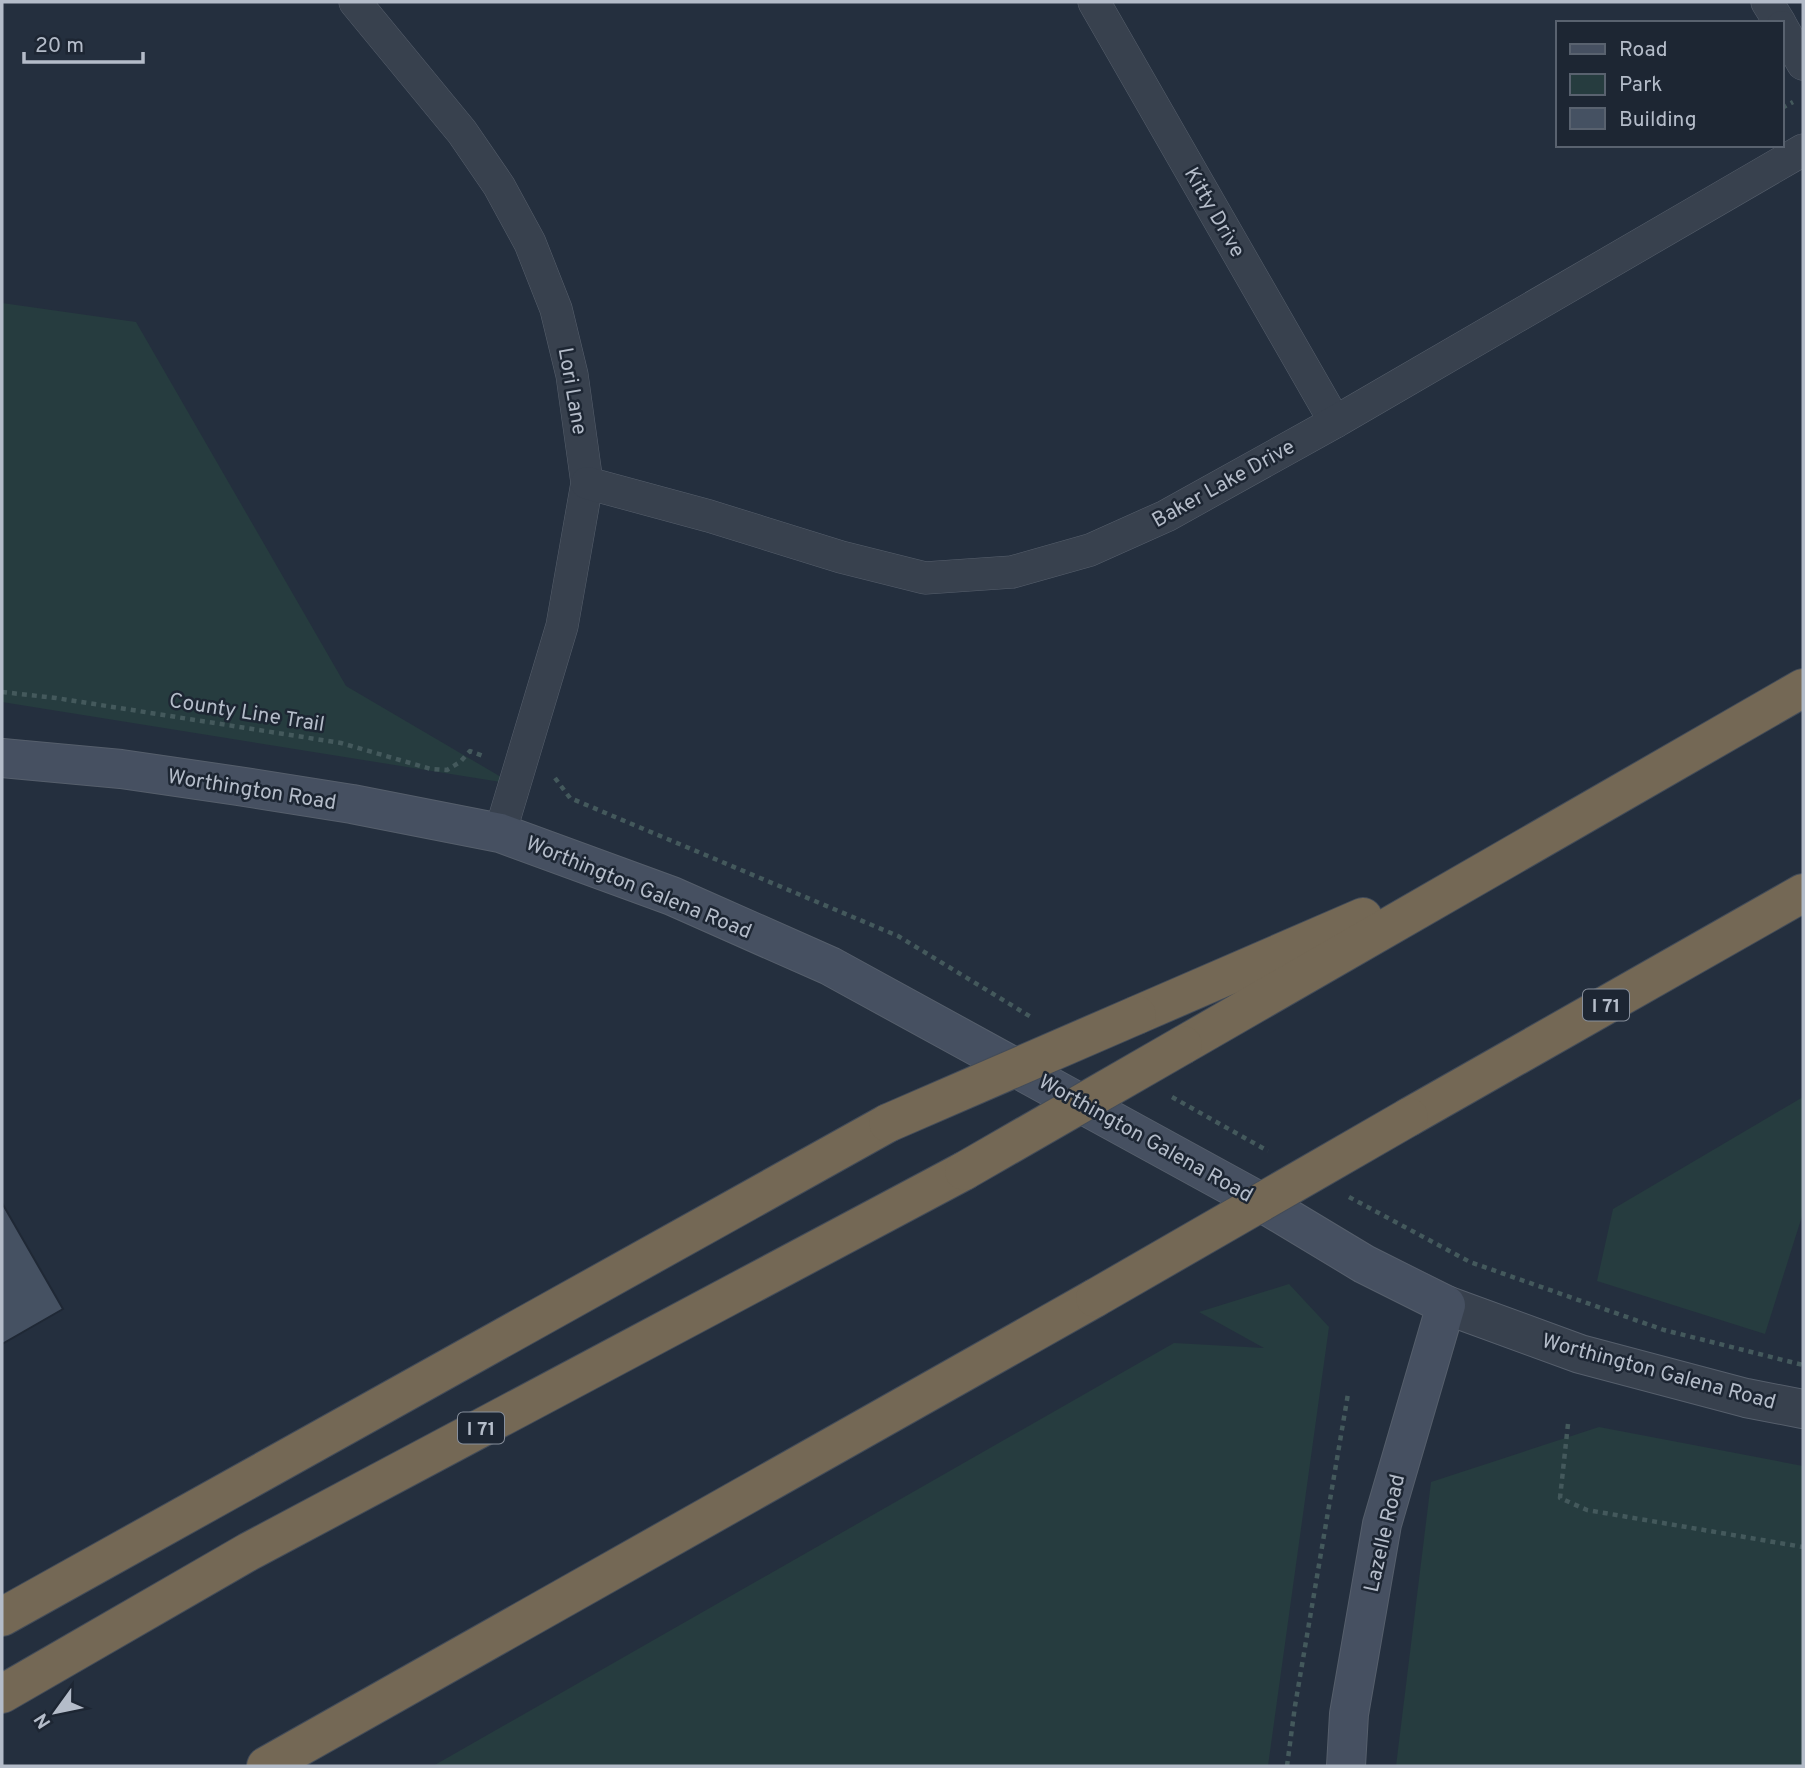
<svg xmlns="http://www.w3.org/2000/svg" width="1805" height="1768" font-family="Overpass,sans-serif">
  <rect width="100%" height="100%" fill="#242f3e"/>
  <!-- green -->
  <g fill="#263c3f">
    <polygon points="2,303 136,322 346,686 513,784 2,702"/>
    <polygon points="1803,1097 1803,1213 1765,1334 1597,1281 1613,1209"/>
    <polygon points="1289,1284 1329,1327 1268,1766 433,1766 1174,1343 1264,1348 1199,1312"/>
    <polygon points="1599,1427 1803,1466 1803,1766 1396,1766 1431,1482"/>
  </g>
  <!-- building -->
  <polygon fill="#455162" stroke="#1f2835" stroke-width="2" points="2,1203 63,1309 2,1344"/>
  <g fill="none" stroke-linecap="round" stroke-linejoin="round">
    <defs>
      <g id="minor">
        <polyline points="355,2 462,132 499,186 530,243 556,309 572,375 587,483 562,626 500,833"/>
        <polyline points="1094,2 1335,422"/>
        <polyline points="1767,2 1780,23"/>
        <polyline points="1782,27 1803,64"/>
        <polyline points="587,483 709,516 841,557 925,578 1012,572 1090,550 1166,516 1335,422 1803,150"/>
      </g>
      <polyline id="tertiary" points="1446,1305 1580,1354 1746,1398 1803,1409"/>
      <polyline id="secondary" points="2,758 121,769 238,786 352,804 500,833 672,896 830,966 1266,1205 1364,1264 1446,1305 1382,1524 1349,1714 1346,1766"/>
      <g id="motorway">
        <polyline points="1137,1015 1363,917"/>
        <polyline points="1183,1045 1803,688"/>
        <polyline points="1409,1117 1803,893"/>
        <polyline points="2,1617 888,1123"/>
        <polyline points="2,1694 248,1552 964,1171"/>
        <polyline points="266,1766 1095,1298"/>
      </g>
    </defs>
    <!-- minor casing -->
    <use href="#minor" stroke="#565f6c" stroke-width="33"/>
    <!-- tertiary casing -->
    <use href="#tertiary" stroke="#565f6c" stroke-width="40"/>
    <!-- secondary casing -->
    <use href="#secondary" stroke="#565f6c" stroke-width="40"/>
    <!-- motorway casing -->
    <use href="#motorway" stroke="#434c59" stroke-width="40"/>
    <!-- path -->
    <g stroke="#44595c" stroke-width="4.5" stroke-dasharray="5 5" stroke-linecap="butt">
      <polyline points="1782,108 1793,102"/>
      <polyline points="2,692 56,698 341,743 431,769 447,770 460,762 470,751 486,757"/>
      <polyline points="555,778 570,798 898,936 1031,1017"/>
      <polyline points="1172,1097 1268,1151"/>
      <polyline points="1349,1197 1470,1262 1664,1330 1803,1365"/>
      <polyline points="1568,1424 1560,1498 1587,1510 1803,1547"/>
      <polyline points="1287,1766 1295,1706 1348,1394"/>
    </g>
    <!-- minor -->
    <use href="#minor" stroke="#38414e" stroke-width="32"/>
    <!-- tertiary -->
    <use href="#tertiary" stroke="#38414e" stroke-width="38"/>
    <!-- secondary -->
    <use href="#secondary" stroke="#465061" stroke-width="38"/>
    <!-- motorway -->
    <use href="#motorway" stroke="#746855" stroke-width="38"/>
    <defs>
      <g id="motorway-bridge">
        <polyline points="888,1123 1137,1015"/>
        <polyline points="964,1171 1183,1045"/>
        <polyline points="1095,1298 1409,1117"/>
      </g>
    </defs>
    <!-- motorway-bridge casing -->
    <use href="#motorway-bridge" stroke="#434c59" stroke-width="40" stroke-linecap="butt"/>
    <!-- motorway-bridge -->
    <use href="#motorway-bridge" stroke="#746855" stroke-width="38"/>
  </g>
  <g text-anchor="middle" stroke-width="5" stroke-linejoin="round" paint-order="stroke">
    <!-- shield labels -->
    <g fill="#1d2633" stroke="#878f9c" stroke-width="2">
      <rect x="1583" y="989.5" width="46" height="31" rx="5"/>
      <rect x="458" y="1412.5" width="46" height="31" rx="5"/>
    </g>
    <g font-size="19" font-weight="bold" fill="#b4bcc9">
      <text x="1606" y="1012">I 71</text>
      <text x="481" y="1435">I 71</text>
    </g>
    <!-- street labels -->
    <g font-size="21" fill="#b4bcc9" stroke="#1d2633">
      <text transform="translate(1215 212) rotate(60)" y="7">Kitty Drive</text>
      <text transform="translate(573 391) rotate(80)" y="7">Lori Lane</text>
      <text transform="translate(1223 483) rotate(-29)" y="7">Baker Lake Drive</text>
      <text transform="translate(247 712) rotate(9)" y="7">County Line Trail</text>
      <text transform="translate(252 789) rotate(9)" y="7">Worthington Road</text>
      <text transform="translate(639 887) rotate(22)" y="7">Worthington Galena Road</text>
      <text transform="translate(1146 1138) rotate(29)" y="7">Worthington Galena Road</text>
      <text transform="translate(1659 1371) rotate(15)" y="7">Worthington Galena Road</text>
      <text transform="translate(1384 1533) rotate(-77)" y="7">Lazelle Road</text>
    </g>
  </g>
  <!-- border -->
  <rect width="1805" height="1768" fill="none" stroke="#b4bcc9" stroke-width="7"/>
  <!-- legend -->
  <rect x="1556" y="21" width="228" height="126" fill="#1d2633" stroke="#59626f" stroke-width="2"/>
  <rect x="1570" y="44" width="35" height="10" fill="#465061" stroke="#59626f" stroke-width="2"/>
  <text x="1619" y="56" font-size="21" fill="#b4bcc9">Road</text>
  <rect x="1570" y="74" width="35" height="21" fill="#263c3f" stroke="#59626f" stroke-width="2"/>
  <text x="1619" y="91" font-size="21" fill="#b4bcc9">Park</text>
  <rect x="1570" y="108" width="35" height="21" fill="#455162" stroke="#59626f" stroke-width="2"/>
  <text x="1619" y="126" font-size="21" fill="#b4bcc9">Building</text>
  <!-- north arrow -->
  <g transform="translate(56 1712) rotate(237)" stroke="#1d2633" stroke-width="5" paint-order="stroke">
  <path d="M0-5L12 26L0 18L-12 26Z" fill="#b4bcc9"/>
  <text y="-10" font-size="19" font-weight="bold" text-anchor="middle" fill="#b4bcc9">N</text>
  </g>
  <!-- scale -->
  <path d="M24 52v10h119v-10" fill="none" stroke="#b4bcc9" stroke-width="3.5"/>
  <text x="35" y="52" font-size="21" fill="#b4bcc9" stroke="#1d2633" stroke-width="5" paint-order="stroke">20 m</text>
</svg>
